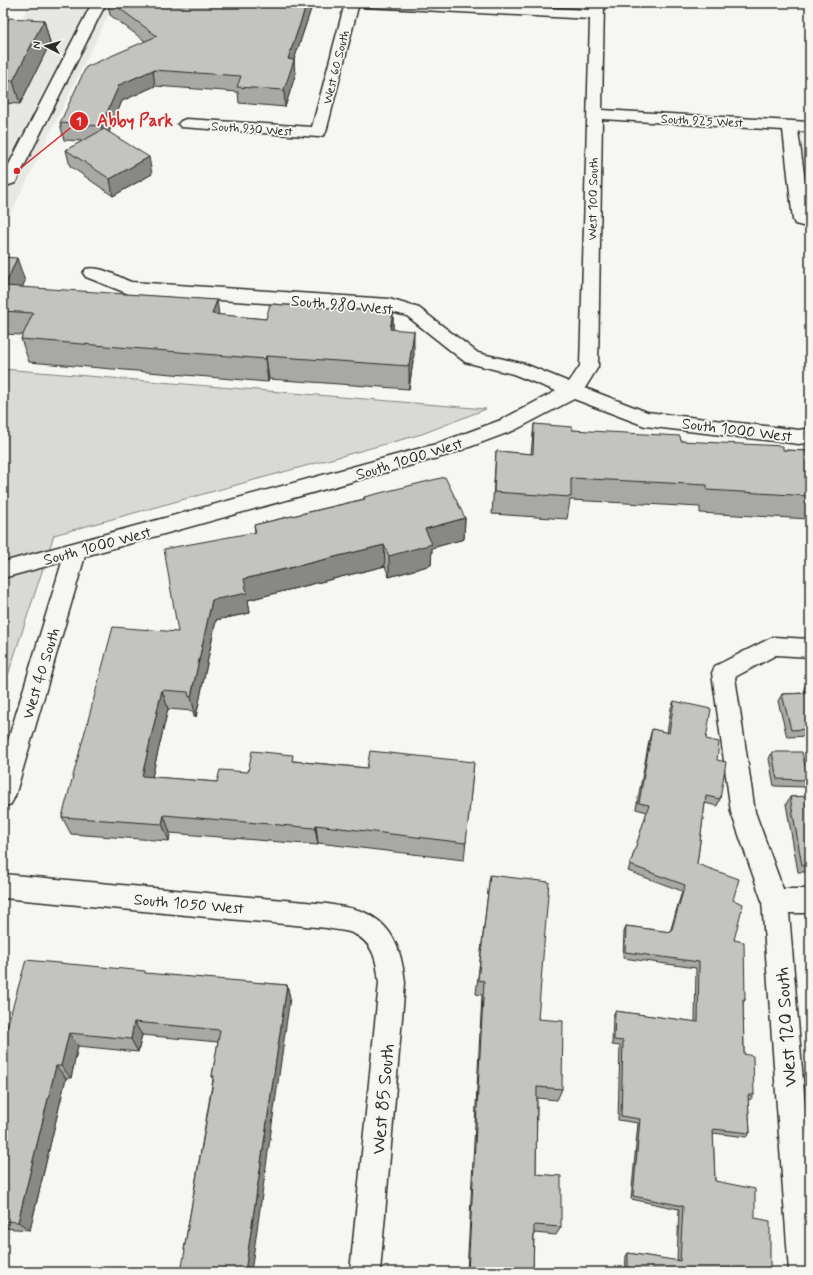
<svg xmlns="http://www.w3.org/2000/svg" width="813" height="1275" font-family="Mynerve,sans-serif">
  <rect width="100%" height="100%" fill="#f6f6f2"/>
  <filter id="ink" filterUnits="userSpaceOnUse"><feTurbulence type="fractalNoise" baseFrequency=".025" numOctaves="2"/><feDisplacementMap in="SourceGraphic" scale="8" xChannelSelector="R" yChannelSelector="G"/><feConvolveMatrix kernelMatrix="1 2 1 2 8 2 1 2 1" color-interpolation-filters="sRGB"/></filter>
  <g filter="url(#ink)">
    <!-- built -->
    <polygon fill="#e7e7e3" points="30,3 114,3 3,229 3,114 7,105 3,104 3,52"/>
    <!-- green -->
    <polygon fill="#d9d9d5" stroke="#828280" points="3,369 486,409 422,434 54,535 3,690"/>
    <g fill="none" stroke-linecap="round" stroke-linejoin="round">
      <defs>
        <g id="minor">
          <polygon points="92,3 106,3 17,180 15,183 9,185 3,183 3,176"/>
          <polygon points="345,3 359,3 326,132 324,135 318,137 181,127 178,124 181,121 186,119 312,127"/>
          <path d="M 359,3 L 447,3 L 590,10 L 590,3 L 604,3 L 602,110 L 810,122 L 810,132 L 798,131 L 810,217 L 810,228 L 795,224 L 793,220 L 783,130 L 602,119 L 598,367 L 585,388 L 647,412 L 799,430 L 810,428 L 810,442 L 799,444 L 645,426 L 574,399 L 515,430 L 448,455 L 85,556 L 15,796 L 11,804 L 3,807 L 3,757 L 62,562 L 3,578 L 3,562 L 436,444 L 501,420 L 556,391 L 513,374 L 465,362 L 407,316 L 388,311 L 129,294 L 86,277 L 83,273 L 86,269 C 100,265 118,277 131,282 L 389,299 L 419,308 L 478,353 L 525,364 L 569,382 L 580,366 L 590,19 L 366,7 L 361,6 Z"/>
          <polygon points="773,637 810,639 810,657 776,655 735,677 755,812 783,889 810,889 810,913 789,913 810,1165 810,1272 789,1272 762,901 731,812 712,673 715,666"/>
          <path d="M 3,874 L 327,904 C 337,906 348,907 358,910 C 392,921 402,950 405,983 L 380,1272 L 350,1272 L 379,983 C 377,962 374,942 352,933 C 345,930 335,930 327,928 L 3,898 Z"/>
        </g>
      </defs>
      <!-- minor casing -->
      <use href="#minor" stroke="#2b2b2b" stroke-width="3"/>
      <!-- minor -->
      <use href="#minor" fill="#f6f6f2" fill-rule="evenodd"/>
    </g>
    <!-- wall -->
    <g fill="#a8a8a5" stroke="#2b2b2b">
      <polygon points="108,3 165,3 219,6 241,4 241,3 313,3 294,60 295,76 285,107 239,103 238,92 155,86 122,101 109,132 152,174 113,196 70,166 66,150 83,141 64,140 60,123 145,41 110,15"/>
      <polygon points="44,20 50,43 20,104 3,103 3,30"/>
      <polygon points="3,257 25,281 22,287 219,315 266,319 393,312 393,329 414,354 409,389 269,379 268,382 29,362 21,339 23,335 3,334"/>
      <polygon points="534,424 572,430 681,441 783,450 810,451 810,519 700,513 700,507 570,500 567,519 492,514 496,451 531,454"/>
      <polygon points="364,497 465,518 464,539 432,548 431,565 389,577 385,566 248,600 250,613 216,620 196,717 194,717 193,711 168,709 152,777 217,782 248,772 294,761 367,768 474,762 464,860 318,843 318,845 170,833 169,841 71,834 62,817 178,632 255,532 254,525 364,499"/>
      <polygon points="808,680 810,680 810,736 787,737 778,701 782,694 805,693 804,688"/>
      <polygon points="674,701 706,739 717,760 720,799 717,806 705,803 697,864 733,900 734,940 745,1000 743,1003 744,1054 754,1095 750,1100 748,1099 750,1133 746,1137 713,1133 715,1181 755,1218 770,1271 767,1272 625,1272 626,1256 628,1253 677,1261 679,1209 631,1199 638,1123 618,1120 620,1046 612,1045 613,1016 615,1011 695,1022 696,968 623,958 624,932 626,926 670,932 682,891 628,871 647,812 636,809 650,736 652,729 667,733 671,708"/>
      <polygon points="772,752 808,780 804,787 774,786 769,759"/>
      <polygon points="810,796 810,872 798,872 786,804 790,797"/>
      <polygon points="490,875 562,1089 557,1100 537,1098 536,1174 561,1227 556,1235 534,1233 533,1272 467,1272 482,995 476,994"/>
      <polygon points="147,974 287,985 290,998 185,1251 184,1250 213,1079 212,1076 218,1042 142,1035 138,1052 78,1046 71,1078 66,1078 30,1230 3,1228 3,1041"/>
    </g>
    <!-- shaded-wall -->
    <g fill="#888886" stroke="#2b2b2b">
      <polygon points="307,3 313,3 294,60 295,76 285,107 284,90 288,59"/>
      <polygon points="44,20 50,43 20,104 13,81"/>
      <polygon points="153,70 155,86 122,101 105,142 101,126 119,85"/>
      <polygon points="149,157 152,174 113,196 110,179"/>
      <polygon points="17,258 25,281 12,309 5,286"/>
      <polygon points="217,300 220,323 212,314"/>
      <polygon points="393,312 393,335 390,329"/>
      <polygon points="414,331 414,354 409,389 409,366"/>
      <polygon points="266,356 269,379 268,382 265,359"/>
      <polygon points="465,518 464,539 432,548 431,565 389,577 389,556 425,529"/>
      <polygon points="384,545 385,566 248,600 250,613 216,620 196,717 191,697 212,600 244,579"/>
      <polygon points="162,690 168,709 148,794 142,776"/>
      <polygon points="164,815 170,833 169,841 162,824"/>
      <polygon points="316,825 318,843 318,845 315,828"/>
      <polygon points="287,985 290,998 251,1272 245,1272"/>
      <polygon points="134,1022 142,1035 138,1052 131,1039"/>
      <polygon points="69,1033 78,1046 71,1078 61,1066"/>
      <polygon points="56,1066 66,1078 30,1230 18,1222"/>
    </g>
    <!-- building -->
    <g fill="#c3c3c0" stroke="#2b2b2b">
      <polygon points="112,3 165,3 219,6 220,3 241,4 241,3 307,3 288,59 294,60 284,90 237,87 241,76 153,70 119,85 101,126 60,123 86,67 157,36"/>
      <polygon points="9,18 44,20 13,81 3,80 3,30"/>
      <polygon points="104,129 149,157 110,179 66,150"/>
      <polygon points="3,257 17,258 5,286 217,300 212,314 266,319 270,304 393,312 390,329 414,331 409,366 266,356 265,359 21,339 33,313 3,311"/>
      <polygon points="534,424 572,427 572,430 680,436 681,441 783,446 783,450 810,451 810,496 707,490 707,485 571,478 571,497 494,492 496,451 533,454"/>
      <polygon points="445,477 465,518 425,529 432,544 389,556 384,545 244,579 247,593 212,600 191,697 189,697 188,692 162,690 142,776 217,782 220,770 248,772 252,751 293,755 292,761 367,768 370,751 474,762 466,843 316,825 315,828 164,815 162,824 62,817 113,627 178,632 164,549 256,532 254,525 365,499 364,497"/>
      <polygon points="808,680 810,680 810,689"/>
      <polygon points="810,693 810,729 791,730 782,694"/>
      <polygon points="674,701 711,709 706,739 719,742 717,760 726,762 720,799 706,796 697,864 739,879 733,900 743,904 734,940 744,942 745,1000 743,999 744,1054 753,1056 754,1095 748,1095 750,1133 713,1129 715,1181 755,1189 755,1218 770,1221 770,1271 761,1269 761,1272 628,1272 628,1253 680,1261 683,1206 633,1196 640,1119 621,1116 623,1041 614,1040 615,1011 698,1022 699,962 625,952 626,926 671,932 685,885 630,865 649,805 639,803 652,729 669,733"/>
      <polygon points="772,752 802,752 808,780 777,779"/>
      <polygon points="810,796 810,866 802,865 790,797"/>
      <polygon points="490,875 549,882 538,1019 563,1021 562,1089 537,1087 536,1174 561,1176 561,1227 534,1225 533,1272 468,1272 484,981 478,980"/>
      <polygon points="26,960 145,971 145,973 287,985 245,1272 181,1272 185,1250 184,1250 214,1076 212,1076 220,1030 134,1022 131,1039 69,1033 61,1066 56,1066 18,1222 3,1221 3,1041"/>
    </g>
  </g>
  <g text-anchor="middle" stroke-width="3.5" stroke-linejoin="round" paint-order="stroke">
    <!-- far-street labels -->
    <g font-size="13" fill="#2b2b2b" stroke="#f6f6f2">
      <text transform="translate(335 67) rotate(-76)" y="5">West 60 South</text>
      <text transform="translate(702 120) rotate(3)" y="5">South 925 West</text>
      <text transform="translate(252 128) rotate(4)" y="5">South 930 West</text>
      <text transform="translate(592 199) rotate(-89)" y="5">West 100 South</text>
    </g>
    <!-- street labels -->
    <g font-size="16" fill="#2b2b2b" stroke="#f6f6f2">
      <text transform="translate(342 304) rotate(5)" y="6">South 980 West</text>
      <text transform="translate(737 429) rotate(7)" y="6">South 1000 West</text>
      <text transform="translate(409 458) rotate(-17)" y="6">South 1000 West</text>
      <text transform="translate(97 545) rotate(-15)" y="6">South 1000 West</text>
      <text transform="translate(40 673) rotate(-73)" y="6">West 40 South</text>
      <text transform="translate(189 903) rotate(5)" y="6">South 1050 West</text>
    </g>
    <!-- near-street labels -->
    <g font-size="19" fill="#2b2b2b" stroke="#f6f6f2">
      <text transform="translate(785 1027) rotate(-94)" y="7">West 120 South</text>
      <text transform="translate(382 1099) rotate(-85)" y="7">West 85 South</text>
    </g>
  </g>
  <!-- callouts -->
  <path fill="none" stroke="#d62828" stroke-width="1.5" d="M17 171L79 121"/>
  <g fill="#d62828" stroke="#f6f6f2" stroke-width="1.5">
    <circle cx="17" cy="171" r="4"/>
    <circle cx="79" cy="121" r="10"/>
  </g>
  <g font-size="12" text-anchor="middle" font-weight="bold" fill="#fff">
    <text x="79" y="125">1</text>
  </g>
  <g font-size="17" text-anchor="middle" font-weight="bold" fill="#d62828" stroke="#f6f6f2" stroke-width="3.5" stroke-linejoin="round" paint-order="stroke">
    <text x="135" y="126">Abby Park</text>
  </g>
  <!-- margin -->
  <rect width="813" height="1275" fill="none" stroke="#f6f6f2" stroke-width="16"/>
  <rect x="8" y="8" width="797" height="1259" fill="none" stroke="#2b2b2b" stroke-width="1.5" filter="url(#ink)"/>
  <!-- north arrow -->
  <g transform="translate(46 46) rotate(276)" stroke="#f6f6f2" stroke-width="3" paint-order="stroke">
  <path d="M0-3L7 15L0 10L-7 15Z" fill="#2b2b2b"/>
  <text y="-6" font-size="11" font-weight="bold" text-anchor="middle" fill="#2b2b2b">N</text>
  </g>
</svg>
